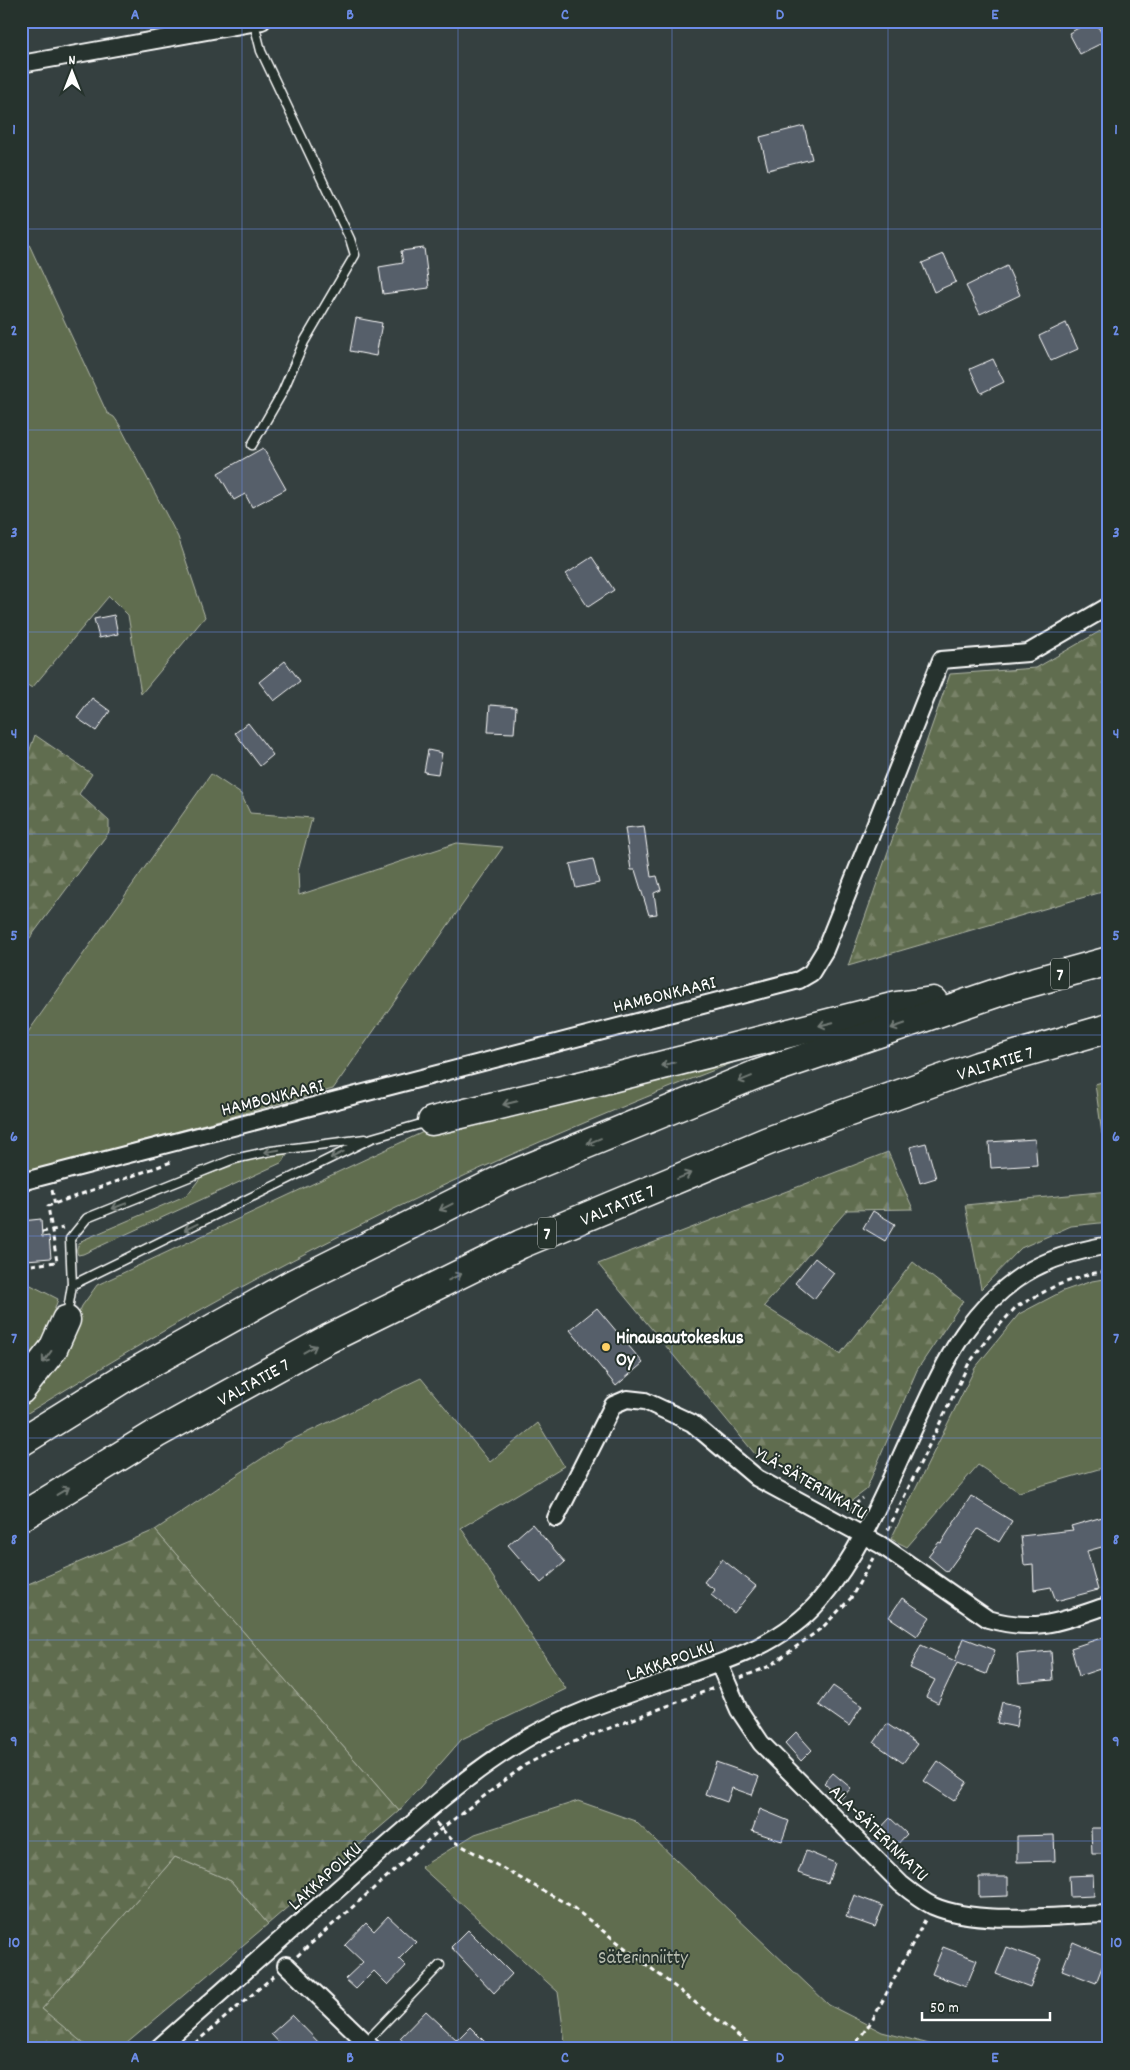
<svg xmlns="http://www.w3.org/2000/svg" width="1130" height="2070" font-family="Dekko,sans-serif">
  <defs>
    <pattern id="forest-firs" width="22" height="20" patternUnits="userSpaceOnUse" patternTransform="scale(1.25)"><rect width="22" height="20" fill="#616d4f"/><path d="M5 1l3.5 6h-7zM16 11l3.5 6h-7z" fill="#798369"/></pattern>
  </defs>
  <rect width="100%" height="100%" fill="#354040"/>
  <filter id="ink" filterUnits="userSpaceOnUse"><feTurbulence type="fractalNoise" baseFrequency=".02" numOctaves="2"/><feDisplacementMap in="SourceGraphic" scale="10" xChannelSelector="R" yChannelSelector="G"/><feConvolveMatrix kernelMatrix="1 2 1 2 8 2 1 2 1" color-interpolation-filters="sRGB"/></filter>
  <g filter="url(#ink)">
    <!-- green -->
    <g fill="#616d4f" stroke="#b0b6a7">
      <polygon points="132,21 182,21 140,29"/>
      <polygon points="21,227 107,413 114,417 119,424 178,537 205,617 141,694 128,615 109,596 32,688 21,681"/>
      <polygon points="211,774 241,794 250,813 312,818 298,871 299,895 457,843 503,847 333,1089 21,1174 21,1042"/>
      <path d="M 741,1055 L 735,1062 C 574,1124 416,1194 264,1275 C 181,1319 101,1368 21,1417 L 21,1401 L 66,1341 L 82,1306 L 97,1285 L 434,1127 Z"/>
      <path d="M 282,1154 L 287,1155 L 283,1162 L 83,1254 L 78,1255 C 75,1248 78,1245 83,1240 L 187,1195 L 201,1177 L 251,1159 Z"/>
      <polygon points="1109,1278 1109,1466 1019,1492 978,1465 907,1547 891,1539 975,1368 1019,1314 1063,1291 1092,1281"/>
      <polygon points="21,1280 58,1299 46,1336 21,1371"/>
      <polygon points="421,1378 490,1462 538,1423 564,1466 461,1528 566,1689 462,1739 399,1811 155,1530 285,1443"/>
      <polygon points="578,1801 635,1821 829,2005 882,2032 949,2049 566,2049 558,1992 421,1867 475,1834"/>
      <polygon points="175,1857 231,1881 268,1924 120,2049 90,2049 42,2009"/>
    </g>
    <!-- forest -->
    <g fill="url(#forest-firs)" stroke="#b0b6a7">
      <polygon points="1109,626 1109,890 848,966 950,674 1036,668"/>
      <polygon points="35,735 92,774 79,794 109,821 109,832 21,950 21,775"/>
      <polygon points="1109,1080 1109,1133 1102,1134 1095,1084"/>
      <polygon points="888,1152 913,1209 847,1210 764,1306 840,1354 913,1262 963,1301 917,1370 866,1490 849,1503 755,1454 598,1264"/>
      <polygon points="1109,1191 1109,1222 1071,1226 1021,1248 981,1289 965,1205"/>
      <polygon points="155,1530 399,1811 268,1924 231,1881 175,1857 42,2009 90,2049 21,2049 21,1587"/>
    </g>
    <!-- building -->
    <g fill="#575e6b" stroke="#fff">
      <polygon points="1092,21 1095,21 1106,41 1080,54 1069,33"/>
      <polygon points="804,126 812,159 768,170 760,137"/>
      <polygon points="424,248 429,288 383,294 379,267 403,263 401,251"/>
      <polygon points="944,254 956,282 934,292 922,263"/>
      <polygon points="1007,266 1020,295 980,314 966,286"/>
      <polygon points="356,318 382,323 376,356 350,351"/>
      <polygon points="1066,323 1078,349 1051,361 1039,336"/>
      <polygon points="993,359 1004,382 981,393 970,369"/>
      <polygon points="263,448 286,489 252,507 245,494 234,500 218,473"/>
      <polygon points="592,557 614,590 588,607 566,574"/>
      <polygon points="114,615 118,634 99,638 94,619"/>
      <polygon points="285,661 300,681 274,701 259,682"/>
      <polygon points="92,698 110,711 96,731 77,718"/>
      <polygon points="490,705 516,707 514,733 488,732"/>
      <polygon points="248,723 273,755 260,766 235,733"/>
      <polygon points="428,750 442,753 438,774 424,772"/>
      <polygon points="644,826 651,877 657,876 661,890 654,893 657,914 649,915 635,870 631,870 625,828"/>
      <polygon points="593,859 599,883 576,888 570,864"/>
      <polygon points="1035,1139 1037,1165 991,1168 989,1142"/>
      <polygon points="926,1143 936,1178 920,1183 910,1147"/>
      <polygon points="873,1211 895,1224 885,1241 863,1228"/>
      <polygon points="41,1219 42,1237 49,1236 51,1258 26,1260 22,1221"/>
      <polygon points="815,1258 834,1273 814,1299 795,1283"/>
      <polygon points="597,1308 643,1363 616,1386 570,1330"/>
      <polygon points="971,1496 1012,1521 999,1542 978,1529 947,1572 928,1556 939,1542 941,1543"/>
      <polygon points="1106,1516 1109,1526 1109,1545 1087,1551 1098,1590 1056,1601 1051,1587 1034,1590 1033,1564 1024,1565 1021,1536 1073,1530 1071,1526"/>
      <polygon points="532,1524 565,1562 541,1583 508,1545"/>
      <polygon points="722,1559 756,1586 734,1613 711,1595 715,1590 704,1582"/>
      <polygon points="902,1598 930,1617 917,1636 889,1617"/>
      <polygon points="1104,1637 1109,1651 1109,1666 1079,1676 1071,1648"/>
      <polygon points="964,1638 995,1650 986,1674 957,1663 938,1703 926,1697 935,1680 910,1668 921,1645 955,1661"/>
      <polygon points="1051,1651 1053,1680 1019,1683 1017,1654"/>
      <polygon points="833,1686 862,1706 849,1726 819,1705"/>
      <polygon points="1002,1702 1019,1706 1016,1727 997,1723"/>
      <polygon points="887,1724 917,1744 903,1763 874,1743"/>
      <polygon points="796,1732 812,1750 801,1761 785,1743"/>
      <polygon points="938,1761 967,1782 954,1801 924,1781"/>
      <polygon points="716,1762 759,1777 752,1795 732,1788 727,1802 705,1794"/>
      <polygon points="833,1773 851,1788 841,1799 824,1783"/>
      <polygon points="760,1809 789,1821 782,1841 752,1831"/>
      <polygon points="890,1818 907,1834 893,1849 876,1833"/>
      <polygon points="1091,1828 1109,1828 1109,1854 1092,1854"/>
      <polygon points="1054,1835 1055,1861 1017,1862 1017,1836"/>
      <polygon points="806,1851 835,1863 828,1883 798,1873"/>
      <polygon points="1093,1875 1094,1896 1070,1897 1069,1876"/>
      <polygon points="979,1877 1008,1877 1008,1896 979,1897"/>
      <polygon points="854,1895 883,1906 875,1927 846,1917"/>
      <polygon points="388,1916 416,1942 399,1959 406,1966 388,1985 374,1971 356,1989 345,1979 363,1962 345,1945 366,1923 374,1931"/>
      <polygon points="468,1930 512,1974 494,1993 451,1947"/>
      <polygon points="1073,1942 1106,1956 1096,1983 1062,1970"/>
      <polygon points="943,1947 977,1960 966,1987 932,1974"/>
      <polygon points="1007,1947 1041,1960 1030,1987 996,1974"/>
      <polygon points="426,2011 457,2040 470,2027 492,2049 410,2049 400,2038"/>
      <polygon points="292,2015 325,2049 285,2049 271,2034"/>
    </g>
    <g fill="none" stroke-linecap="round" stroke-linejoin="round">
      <defs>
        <g id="service">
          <polyline points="252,445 282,393 304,342 355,255 350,239 261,51 254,23"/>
          <polyline points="72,1285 70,1239 87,1218 234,1159 271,1151 365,1139"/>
          <polyline points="67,1316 72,1285 372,1138 428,1122"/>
          <polyline points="366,2042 440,1965"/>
        </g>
        <g id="minor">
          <polyline points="21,64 262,21"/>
          <polyline points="21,1182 799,980 811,973 825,950 941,660 1028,653 1109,606"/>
          <path d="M 556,1518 L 613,1405 L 627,1399 L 645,1401 L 692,1423 L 757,1478 L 881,1545 L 988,1619 C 1037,1633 1062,1621 1109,1605"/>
          <path d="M 719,1664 L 739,1710 L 761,1743 L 901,1884 C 911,1892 921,1900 933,1906 C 979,1926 1058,1915 1109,1914"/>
          <polyline points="286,1965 373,2049"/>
          <path d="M 157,2049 C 224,1990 290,1931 356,1873 C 407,1828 466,1774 524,1740 C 564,1716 611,1700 655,1685 C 713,1665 779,1649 820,1600 C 866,1546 893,1470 924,1407 C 949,1353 972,1308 1024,1274 C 1049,1258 1080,1250 1109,1245"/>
        </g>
        <g id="motorway">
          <polyline points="432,1121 600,1081 896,1006 933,1001"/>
          <polyline points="21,1390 53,1349 66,1320"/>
          <polyline points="21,1442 124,1378 294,1283 504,1178 755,1075 1011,988 1109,961"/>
          <polyline points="21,1517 156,1434 328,1339 521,1244 768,1141 978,1066 1109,1028"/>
        </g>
      </defs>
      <!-- service casing -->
      <use href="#service" stroke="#fff" stroke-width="11"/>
      <!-- minor casing -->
      <use href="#minor" stroke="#fff" stroke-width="20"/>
      <!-- motorway casing -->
      <use href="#motorway" stroke="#fff" stroke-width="31"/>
      <!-- path -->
      <g stroke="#fff" stroke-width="3" stroke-dasharray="5 4" stroke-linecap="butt">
        <polyline points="52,1190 55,1205"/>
        <polyline points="42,1232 63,1228"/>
        <polyline points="23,1266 57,1262 48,1206 174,1161"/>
        <polyline points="851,1512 853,1506 863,1498"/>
        <polyline points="888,1530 968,1365 987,1339 1016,1307 1055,1286 1089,1274 1109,1271"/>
        <polyline points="740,1678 770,1666 823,1627 851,1598 873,1558"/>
        <polyline points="436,1823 453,1841 571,1906 755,2049"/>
        <polyline points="297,1956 441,1829 525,1765 563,1746 714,1688"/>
        <polyline points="188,2049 275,1975"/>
        <polyline points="852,2049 873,2019 925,1920"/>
      </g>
      <!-- service -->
      <use href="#service" stroke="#26332d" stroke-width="8"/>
      <!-- minor -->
      <use href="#minor" stroke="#26332d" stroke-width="16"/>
      <!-- motorway -->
      <use href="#motorway" stroke="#26332d" stroke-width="28"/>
    </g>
    <!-- one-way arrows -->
    <defs><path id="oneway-shaft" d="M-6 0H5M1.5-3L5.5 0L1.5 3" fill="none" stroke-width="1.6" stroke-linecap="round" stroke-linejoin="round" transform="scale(1.25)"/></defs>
    <g stroke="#727a76">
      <use href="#oneway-shaft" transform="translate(826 1024) rotate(166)"/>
      <use href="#oneway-shaft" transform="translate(898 1026) rotate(161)"/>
      <use href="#oneway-shaft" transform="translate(668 1064) rotate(166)"/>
      <use href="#oneway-shaft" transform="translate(745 1079) rotate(158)"/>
      <use href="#oneway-shaft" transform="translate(510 1103) rotate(167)"/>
      <use href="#oneway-shaft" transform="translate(594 1141) rotate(158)"/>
      <use href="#oneway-shaft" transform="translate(272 1151) rotate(170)"/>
      <use href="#oneway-shaft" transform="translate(337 1155) rotate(154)"/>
      <use href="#oneway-shaft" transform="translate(684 1176) rotate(-23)"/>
      <use href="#oneway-shaft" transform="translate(119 1206) rotate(159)"/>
      <use href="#oneway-shaft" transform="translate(446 1207) rotate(153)"/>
      <use href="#oneway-shaft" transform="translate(191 1227) rotate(154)"/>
      <use href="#oneway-shaft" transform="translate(455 1277) rotate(-26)"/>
      <use href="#oneway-shaft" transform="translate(310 1349) rotate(-29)"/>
      <use href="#oneway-shaft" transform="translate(47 1357) rotate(126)"/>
      <use href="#oneway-shaft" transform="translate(63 1491) rotate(-31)"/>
    </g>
  </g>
  <!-- grid -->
  <path fill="none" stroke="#6c8ce6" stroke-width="1" stroke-opacity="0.55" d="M 242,21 L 242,2049M 458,21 L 458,2049M 672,21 L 672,2049M 888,21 L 888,2049M 21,229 L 1109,229M 21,430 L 1109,430M 21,632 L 1109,632M 21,834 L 1109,834M 21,1035 L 1109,1035M 21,1236 L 1109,1236M 21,1438 L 1109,1438M 21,1640 L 1109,1640M 21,1841 L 1109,1841"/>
  <!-- markers -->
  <circle fill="#ffd166" stroke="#26332d" stroke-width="2" cx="606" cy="1347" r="5"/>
  <g text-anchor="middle" stroke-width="4" stroke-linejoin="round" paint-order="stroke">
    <!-- shield labels -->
    <g fill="#26332d" stroke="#bec2c0" stroke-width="1">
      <rect x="1051" y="958.5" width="18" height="31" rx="4"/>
      <rect x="538" y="1217.5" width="18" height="31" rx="4"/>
    </g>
    <g font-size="18" font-weight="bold" fill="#fff">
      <text x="1060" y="980">7</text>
      <text x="547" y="1239">7</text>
    </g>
    <!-- street labels -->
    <g font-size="19" fill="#fff" stroke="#26332d">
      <text transform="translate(664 993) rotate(-14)" y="7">HAMBONKAARI</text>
      <text transform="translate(995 1062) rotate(-17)" y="7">VALTATIE 7</text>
      <text transform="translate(272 1096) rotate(-14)" y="7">HAMBONKAARI</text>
      <text transform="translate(617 1204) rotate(-23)" y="7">VALTATIE 7</text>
      <text transform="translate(253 1381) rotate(-29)" y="7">VALTATIE 7</text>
      <text transform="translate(812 1482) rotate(30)" y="7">YLÄ-SÄTERINKATU</text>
      <text transform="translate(670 1659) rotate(-19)" y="7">LAKKAPOLKU</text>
      <text transform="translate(880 1832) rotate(44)" y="7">ALA-SÄTERINKATU</text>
      <text transform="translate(324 1875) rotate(-42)" y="7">LAKKAPOLKU</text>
    </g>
    <!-- poi labels -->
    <g font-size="19" font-weight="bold" fill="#fff" stroke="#26332d" text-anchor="start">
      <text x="616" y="1343">Hinausautokeskus<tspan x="616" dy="22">Oy</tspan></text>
    </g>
    <!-- park labels -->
    <g font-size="19" fill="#b8bdb0" stroke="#26332d">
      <text x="643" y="1963">Säterinniitty</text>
    </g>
  </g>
  <!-- margin -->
  <rect width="1130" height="2070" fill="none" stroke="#26332d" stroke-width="55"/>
  <!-- north arrow -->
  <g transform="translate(72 72)" stroke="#26332d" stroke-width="4" paint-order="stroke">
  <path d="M0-4L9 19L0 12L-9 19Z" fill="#ffffff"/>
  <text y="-8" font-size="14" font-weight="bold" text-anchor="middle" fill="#ffffff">N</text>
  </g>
  <!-- scale -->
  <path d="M922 2012v8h128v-8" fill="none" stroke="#ffffff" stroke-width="2.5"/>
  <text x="930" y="2012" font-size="15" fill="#ffffff" stroke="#26332d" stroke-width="4" paint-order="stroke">50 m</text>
  <rect x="28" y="28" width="1074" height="2014" fill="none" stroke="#6c8ce6" stroke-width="2"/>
  <g font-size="16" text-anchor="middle" font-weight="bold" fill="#6c8ce6">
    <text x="135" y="19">A</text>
    <text x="350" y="19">B</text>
    <text x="565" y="19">C</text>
    <text x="780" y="19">D</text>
    <text x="995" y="19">E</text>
    <text x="14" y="134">1</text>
    <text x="1116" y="134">1</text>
    <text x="14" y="335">2</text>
    <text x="1116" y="335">2</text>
    <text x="14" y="537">3</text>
    <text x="1116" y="537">3</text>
    <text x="14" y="738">4</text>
    <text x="1116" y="738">4</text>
    <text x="14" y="940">5</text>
    <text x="1116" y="940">5</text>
    <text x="14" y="1141">6</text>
    <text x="1116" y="1141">6</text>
    <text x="14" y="1343">7</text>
    <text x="1116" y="1343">7</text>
    <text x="14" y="1544">8</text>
    <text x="1116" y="1544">8</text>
    <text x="14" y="1746">9</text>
    <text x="1116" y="1746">9</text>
    <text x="14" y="1947">10</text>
    <text x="1116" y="1947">10</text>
    <text x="135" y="2062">A</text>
    <text x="350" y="2062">B</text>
    <text x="565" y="2062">C</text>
    <text x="780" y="2062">D</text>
    <text x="995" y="2062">E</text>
  </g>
</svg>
